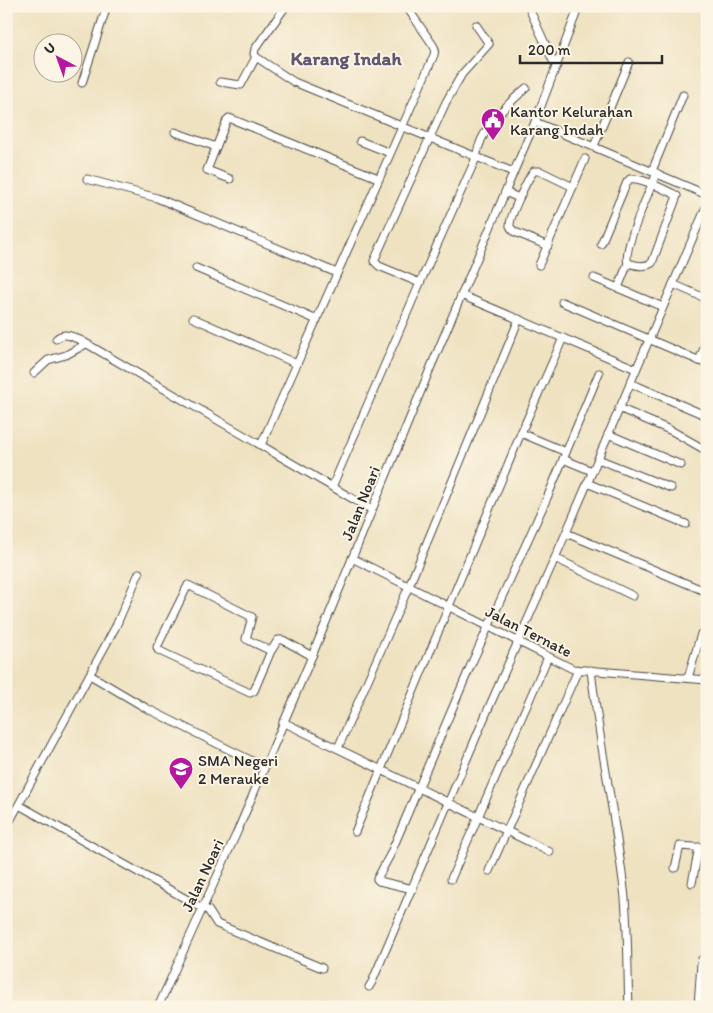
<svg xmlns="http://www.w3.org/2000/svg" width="713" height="1013" font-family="Itim,sans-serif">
  <rect width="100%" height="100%" fill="#fcf5e5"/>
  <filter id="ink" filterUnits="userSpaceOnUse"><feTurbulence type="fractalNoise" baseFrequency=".02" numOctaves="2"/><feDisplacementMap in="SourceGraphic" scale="10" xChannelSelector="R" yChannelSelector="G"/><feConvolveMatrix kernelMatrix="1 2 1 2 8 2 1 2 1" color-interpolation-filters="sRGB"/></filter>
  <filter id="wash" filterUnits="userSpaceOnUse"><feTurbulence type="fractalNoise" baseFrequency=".0096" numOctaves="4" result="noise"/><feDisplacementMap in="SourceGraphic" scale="20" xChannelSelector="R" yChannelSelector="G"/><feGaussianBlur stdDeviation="1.12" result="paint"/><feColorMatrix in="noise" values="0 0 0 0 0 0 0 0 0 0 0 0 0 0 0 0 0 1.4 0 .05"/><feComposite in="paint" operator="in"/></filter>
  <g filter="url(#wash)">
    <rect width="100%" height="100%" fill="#efe2c1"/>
  </g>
  <g filter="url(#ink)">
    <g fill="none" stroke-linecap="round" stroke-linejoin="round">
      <defs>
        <g id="minor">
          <polyline points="286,6 255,49 254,54 256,57 294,82 513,172"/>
          <polyline points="528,6 553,61 557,66"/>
          <polyline points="220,82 241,85 256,57"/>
          <polyline points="82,83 107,6"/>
          <polyline points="535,122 707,195"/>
          <polyline points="175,132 216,147"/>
          <polyline points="360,141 390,153"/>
          <polyline points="594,146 629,62"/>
          <polyline points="652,171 683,95"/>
          <polyline points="87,179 157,198 337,273"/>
          <polyline points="230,179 207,170 227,120 229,118 378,178"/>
          <polyline points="505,192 519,198"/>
          <path d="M 601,244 L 627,182 L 630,179 C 641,177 663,189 674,194 L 677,196 L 652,263 C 645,267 636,266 628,263 C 622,251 650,189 657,173"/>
          <path d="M 548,246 L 515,232 C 513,230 511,229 510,226 C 509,218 528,177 534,171 L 540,171 L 573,187"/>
          <polyline points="539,265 585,159"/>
          <polyline points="196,268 317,320"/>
          <polyline points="594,278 663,307"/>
          <polyline points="420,283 379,266 374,261 446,102 462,74 489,44 476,25"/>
          <polyline points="673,284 707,299"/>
          <polyline points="618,288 628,263"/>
          <polyline points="461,295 636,369"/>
          <polyline points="562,302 707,364"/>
          <polyline points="193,318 297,364"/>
          <path d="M 56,339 C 65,331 73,337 82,341 L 372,510"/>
          <polyline points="699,361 707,340"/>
          <polyline points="34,373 48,360 66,355 86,344"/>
          <polyline points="630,383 707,416"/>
          <polyline points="619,408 672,431 707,451"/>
          <polyline points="521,433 566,452"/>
          <polyline points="608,434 681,465"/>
          <polyline points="261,445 434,55 435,49 433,45 406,6"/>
          <polyline points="563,459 592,471"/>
          <polyline points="598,459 671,488"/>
          <polyline points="587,483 686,524"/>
          <path d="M 332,487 L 420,283 L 476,158 C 480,128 505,107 526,88"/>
          <polyline points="566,533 707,592"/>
          <polyline points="352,558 573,669 707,680"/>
          <polyline points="555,558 633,596"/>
          <polyline points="271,651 246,639 252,617 188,585 157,647 158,650 166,654 250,693 254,691 271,651 278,640 283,640 312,656"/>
          <path d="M 591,670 C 599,741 614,811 623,881 C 629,923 627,965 629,1007"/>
          <polyline points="90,675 146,708 264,767"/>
          <polyline points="688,678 701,634"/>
          <polyline points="283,722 550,852"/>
          <polyline points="338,748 409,586 519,319"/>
          <polyline points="19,805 202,908 208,910 217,924 322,968"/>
          <polyline points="6,828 116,626 139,573"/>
          <polyline points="355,832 521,433 563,338"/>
          <polyline points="675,868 680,846 707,848"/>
          <polyline points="489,871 578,670"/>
          <polyline points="451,879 548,657"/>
          <polyline points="692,883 699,847"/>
          <polyline points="413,889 379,881 377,879 390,855 470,667 547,498 599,373"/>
          <polyline points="369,987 372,982 486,714 566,533 707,205"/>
          <polyline points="158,1007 238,830 312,656 430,369 535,122 579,6"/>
          <polyline points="698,1007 701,963 702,959 707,956"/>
        </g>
      </defs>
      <!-- minor casing -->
      <use href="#minor" stroke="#484642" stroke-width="9"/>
      <!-- minor -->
      <use href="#minor" stroke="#fff" stroke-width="7"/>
    </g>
  </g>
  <!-- icons -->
  <defs>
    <symbol id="civic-pin" viewBox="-11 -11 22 30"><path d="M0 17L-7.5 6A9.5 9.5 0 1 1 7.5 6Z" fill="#b5179e" stroke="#fcf5e5"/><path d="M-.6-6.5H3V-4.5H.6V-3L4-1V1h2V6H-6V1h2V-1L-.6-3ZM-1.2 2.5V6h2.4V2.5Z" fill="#fff"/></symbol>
    <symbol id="school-pin" viewBox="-11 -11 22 30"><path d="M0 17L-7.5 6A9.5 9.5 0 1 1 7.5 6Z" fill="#b5179e" stroke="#fcf5e5"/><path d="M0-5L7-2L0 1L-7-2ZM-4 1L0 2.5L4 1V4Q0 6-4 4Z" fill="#fff"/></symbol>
  </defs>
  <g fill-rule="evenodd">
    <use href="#civic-pin" x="479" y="106" width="28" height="38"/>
    <use href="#school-pin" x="167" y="755" width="28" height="38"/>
  </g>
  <g text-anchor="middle" stroke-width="4" stroke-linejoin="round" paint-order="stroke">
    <!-- poi labels -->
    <g font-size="16" fill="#2b2b2b" stroke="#fcf5e5" text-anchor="start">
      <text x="510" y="117">Kantor Kelurahan<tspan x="510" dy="18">Karang Indah</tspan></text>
      <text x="198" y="766">SMA Negeri<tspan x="198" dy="18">2 Merauke</tspan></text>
    </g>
    <!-- street labels -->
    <g font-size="16" fill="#2b2b2b" stroke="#fcf5e5">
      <text transform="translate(360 503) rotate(-68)" y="6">Jalan Noari</text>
      <text transform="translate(529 631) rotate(27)" y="6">Jalan Ternate</text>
      <text transform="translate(202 875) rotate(-65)" y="6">Jalan Noari</text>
    </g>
    <!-- quarter labels -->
    <g font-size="19" font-weight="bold" fill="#605771" stroke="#fcf5e5">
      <text x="346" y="65">Karang Indah</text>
    </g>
  </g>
  <!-- margin -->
  <rect width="713" height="1013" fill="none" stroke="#fcf5e5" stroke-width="25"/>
  <!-- north arrow -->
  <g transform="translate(58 58) rotate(319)"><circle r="24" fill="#fcf5e5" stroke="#a8a49b"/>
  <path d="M0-4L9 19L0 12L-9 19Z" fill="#b5179e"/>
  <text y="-8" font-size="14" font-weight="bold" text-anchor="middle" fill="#2b2b2b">U</text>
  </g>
  <!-- scale -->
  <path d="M520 55v8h142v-8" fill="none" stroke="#2b2b2b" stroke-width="2.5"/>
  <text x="528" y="55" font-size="15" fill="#2b2b2b" stroke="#fcf5e5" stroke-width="4" paint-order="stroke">200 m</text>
</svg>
